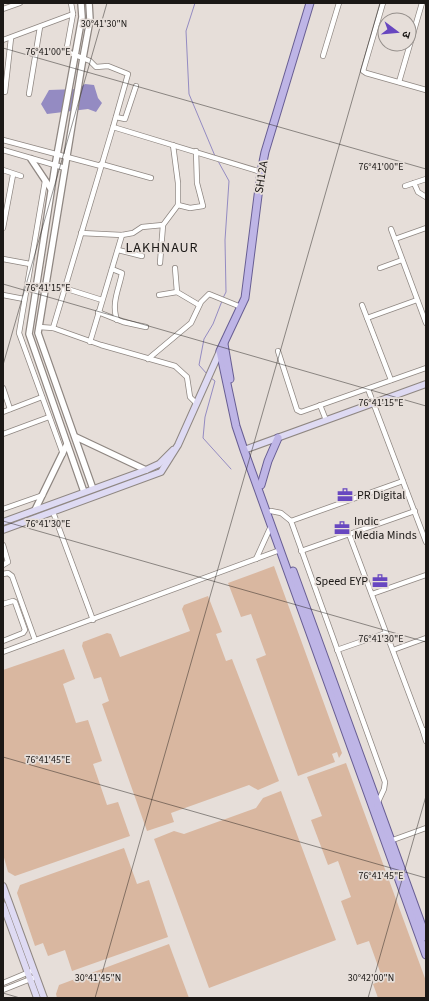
<svg xmlns="http://www.w3.org/2000/svg" width="429" height="1001" font-family="'Source Sans 3','Noto Sans Devanagari',sans-serif">
  <rect width="100%" height="100%" fill="#e6ded9"/>
  <!-- green -->
  <g fill="#d9b7a0">
    <polygon points="274,566 342,753 339,758 337,752 332,754 335,762 298,776 256,659 266,655 251,614 241,617 228,583"/>
    <polygon points="208,596 222,632 216,634 226,661 232,659 279,781 258,790 249,785 171,813 174,822 147,831 102,704 109,701 101,677 94,679 82,646 83,642 107,633 111,634 120,657 190,631 182,609 184,605"/>
    <polygon points="64,649 75,679 63,684 76,723 88,720 102,761 93,764 107,805 118,802 130,836 15,876 8,872 3,854 3,670"/>
    <polygon points="346,763 426,981 426,998 378,998 373,984 383,980 369,941 357,945 341,901 351,897 338,861 328,865 311,820 322,816 307,777"/>
    <polygon points="281,791 336,940 209,988 154,839 174,831 184,834 256,808 263,798"/>
    <polygon points="124,848 137,884 149,880 168,937 72,971 65,950 48,956 43,943 35,946 17,893 20,885"/>
    <polygon points="169,944 189,998 57,998 56,994 59,985"/>
  </g>
  <!-- water -->
  <polygon fill="#948bc2" points="85,84 94,85 98,98 102,103 96,112 88,109 47,114 41,104 49,90 78,89"/>
  <g fill="none" stroke-linecap="round" stroke-linejoin="round">
    <!-- stream -->
    <g stroke="#948bc2" stroke-width="1">
      <polyline points="195,3 186,31 189,94 215,156"/>
      <polyline points="218,161 229,181 225,240 226,292 223,298"/>
      <polyline points="207,374 199,365 204,339 213,324 222,301"/>
      <polyline points="211,378 215,381 205,417 203,438 231,469"/>
    </g>
    <defs>
      <g id="minor">
        <polyline points="71,3 73,14 67,47 70,53 90,61 96,67 108,66 128,74 113,127"/>
        <polyline points="383,3 363,71 366,73 426,90"/>
        <polyline points="3,9 20,3"/>
        <polyline points="3,40 73,14"/>
        <polyline points="323,56 339,3"/>
        <polyline points="399,82 422,3"/>
        <polyline points="5,92 11,38"/>
        <polyline points="29,94 40,27"/>
        <polyline points="116,117 125,119 136,86"/>
        <polyline points="3,140 101,166"/>
        <polyline points="3,150 65,168"/>
        <polyline points="101,164 151,178"/>
        <polyline points="3,170 21,176"/>
        <polyline points="45,181 19,333 63,454"/>
        <polyline points="414,183 418,192 426,197"/>
        <polyline points="405,186 426,179"/>
        <polyline points="178,205 190,208 203,206 197,183 196,151"/>
        <polyline points="3,228 13,175"/>
        <polyline points="391,229 426,323"/>
        <polyline points="81,233 122,235 133,233 142,227 163,225"/>
        <polyline points="395,239 426,228"/>
        <polyline points="118,250 142,256"/>
        <polyline points="3,259 30,264"/>
        <polyline points="160,263 163,225 178,205 178,183 173,145"/>
        <polyline points="175,268 177,292"/>
        <polyline points="380,268 402,260"/>
        <path d="M 112,269 L 122,273 C 119,289 111,303 117,320"/>
        <polyline points="64,288 102,300"/>
        <polyline points="3,295 24,299"/>
        <polyline points="159,295 177,292 199,305"/>
        <polyline points="362,305 391,380"/>
        <polyline points="98,312 123,322 146,327"/>
        <polyline points="367,318 417,300"/>
        <polyline points="39,327 53,328"/>
        <polyline points="90,342 122,235"/>
        <polyline points="278,351 297,410 301,412 426,368"/>
        <polyline points="148,359 191,323 201,302 209,294 241,307"/>
        <polyline points="3,388 10,409"/>
        <polyline points="368,389 426,542"/>
        <polyline points="196,403 190,397 187,377 175,366 101,345 53,328 113,127 261,172"/>
        <polyline points="320,405 326,420"/>
        <polyline points="3,412 42,397"/>
        <polyline points="3,434 49,417"/>
        <polyline points="3,509 43,495"/>
        <polyline points="271,511 281,513 291,521"/>
        <polyline points="53,512 93,620"/>
        <polyline points="349,534 423,731"/>
        <polyline points="3,545 8,562 3,565"/>
        <polyline points="301,551 415,511"/>
        <polyline points="256,559 271,526"/>
        <polyline points="3,574 8,573 12,576 35,640"/>
        <polyline points="372,594 426,575"/>
        <polyline points="3,604 13,601 15,602 25,630 23,633 3,641"/>
        <polyline points="337,650 386,633"/>
        <polyline points="393,650 426,638"/>
        <polyline points="3,652 280,550"/>
        <polyline points="426,730 423,731 426,741"/>
        <polyline points="378,802 384,789 385,782 291,521 403,481"/>
        <polyline points="390,841 426,828"/>
        <polyline points="3,983 34,970"/>
        <polyline points="3,990 33,978"/>
      </g>
      <g id="tertiary">
        <polyline points="81,3 82,17 55,166 29,334 84,492"/>
        <polyline points="89,3 90,20 83,58 38,333 93,489"/>
        <polyline points="31,159 51,189"/>
        <polyline points="76,437 146,470"/>
        <polyline points="35,510 67,444"/>
      </g>
      <g id="secondary">
        <polyline points="244,450 426,384"/>
        <polyline points="3,522 146,470 159,464 173,450"/>
        <polyline points="3,530 161,472 178,445 220,351"/>
        <polyline points="3,886 44,998"/>
        <polyline points="3,905 37,998"/>
      </g>
      <g id="primary">
        <polyline points="310,3 265,152 261,172 245,298 220,351 236,426 244,450 426,955"/>
        <polyline points="224,344 230,379"/>
        <polyline points="261,485 268,461 278,438"/>
        <polyline points="293,571 426,937"/>
      </g>
    </defs>
    <!-- minor casing -->
    <use href="#minor" stroke="#8f8782" stroke-width="6"/>
    <!-- tertiary casing -->
    <use href="#tertiary" stroke="#8f8782" stroke-width="8"/>
    <!-- secondary casing -->
    <use href="#secondary" stroke="#8f8782" stroke-width="8"/>
    <!-- primary casing -->
    <use href="#primary" stroke="#685e93" stroke-width="9"/>
    <!-- minor -->
    <use href="#minor" stroke="#fff" stroke-width="4.5"/>
    <!-- tertiary -->
    <use href="#tertiary" stroke="#fff" stroke-width="5.5"/>
    <!-- secondary -->
    <use href="#secondary" stroke="#dedaf3" stroke-width="6"/>
    <!-- primary -->
    <use href="#primary" stroke="#beb5e6" stroke-width="7"/>
  </g>
  <!-- ticks -->
  <path fill="none" stroke="#1b1816" stroke-width="1" stroke-opacity="0.45" d="M 3,48 L 426,169M 3,284 L 426,406M 3,365 L 107,3M 3,521 L 426,642M 3,757 L 426,878M 3,993 L 20,998M 95,998 L 380,3M 368,998 L 426,796"/>
  <!-- icons -->
  <defs>
    <symbol id="office-bare" viewBox="-9 -9 18 18"><path d="M-6-3h4V-5.5h4V-3h4V5H-6ZM-1-4.5V-3h2v-1.5ZM-6 0V1H6V0Z" fill="#6847c0" stroke="#e6ded9" stroke-width="2.5" paint-order="stroke"/></symbol>
  </defs>
  <g fill-rule="evenodd">
    <use href="#office-bare" x="334" y="484" width="22" height="22"/>
    <use href="#office-bare" x="331" y="517" width="22" height="22"/>
    <use href="#office-bare" x="369" y="570" width="22" height="22"/>
  </g>
  <g text-anchor="middle" stroke-width="3.5" stroke-linejoin="round" paint-order="stroke">
    <!-- street labels -->
    <g font-size="12" fill="#1b1816" stroke="#e6ded9">
      <text transform="translate(261 177) rotate(-81)" y="4">SH12A</text>
    </g>
    <!-- poi labels -->
    <g font-size="12" fill="#1b1816" stroke="#e6ded9" text-anchor="start">
      <text x="357" y="499">PR Digital</text>
      <text x="354" y="525">Indic<tspan x="354" dy="14">Media Minds</tspan></text>
      <text x="368" y="585" text-anchor="end">Speed EYP</text>
    </g>
    <!-- quarter labels -->
    <g font-size="14" letter-spacing="1" fill="#1b1816" stroke="#e6ded9">
      <text x="162" y="252">LAKHNAUR</text>
    </g>
  </g>
  <g font-size="10" text-anchor="middle" fill="#1b1816" stroke="#e6ded9" stroke-width="3.5" stroke-linejoin="round" paint-order="stroke">
    <text x="104" y="27">30°41'30"N</text>
    <text x="48" y="55">76°41'00"E</text>
    <text x="381" y="170">76°41'00"E</text>
    <text x="48" y="291">76°41'15"E</text>
    <text x="381" y="406">76°41'15"E</text>
    <text x="48" y="527">76°41'30"E</text>
    <text x="381" y="642">76°41'30"E</text>
    <text x="48" y="763">76°41'45"E</text>
    <text x="381" y="879">76°41'45"E</text>
    <text x="98" y="981">30°41'45"N</text>
    <text x="371" y="981">30°42'00"N</text>
  </g>
  <!-- border -->
  <rect width="429" height="1001" fill="none" stroke="#1b1816" stroke-width="8"/>
  <!-- north arrow -->
  <g transform="translate(397 32) rotate(106)"><circle r="19" fill="#e6ded9" stroke="#958f8b"/>
  <path d="M0-3L7 15L0 10L-7 15Z" fill="#6847c0"/>
  <text y="-6" font-size="11" font-weight="bold" text-anchor="middle" fill="#1b1816">उ</text>
  </g>
</svg>
